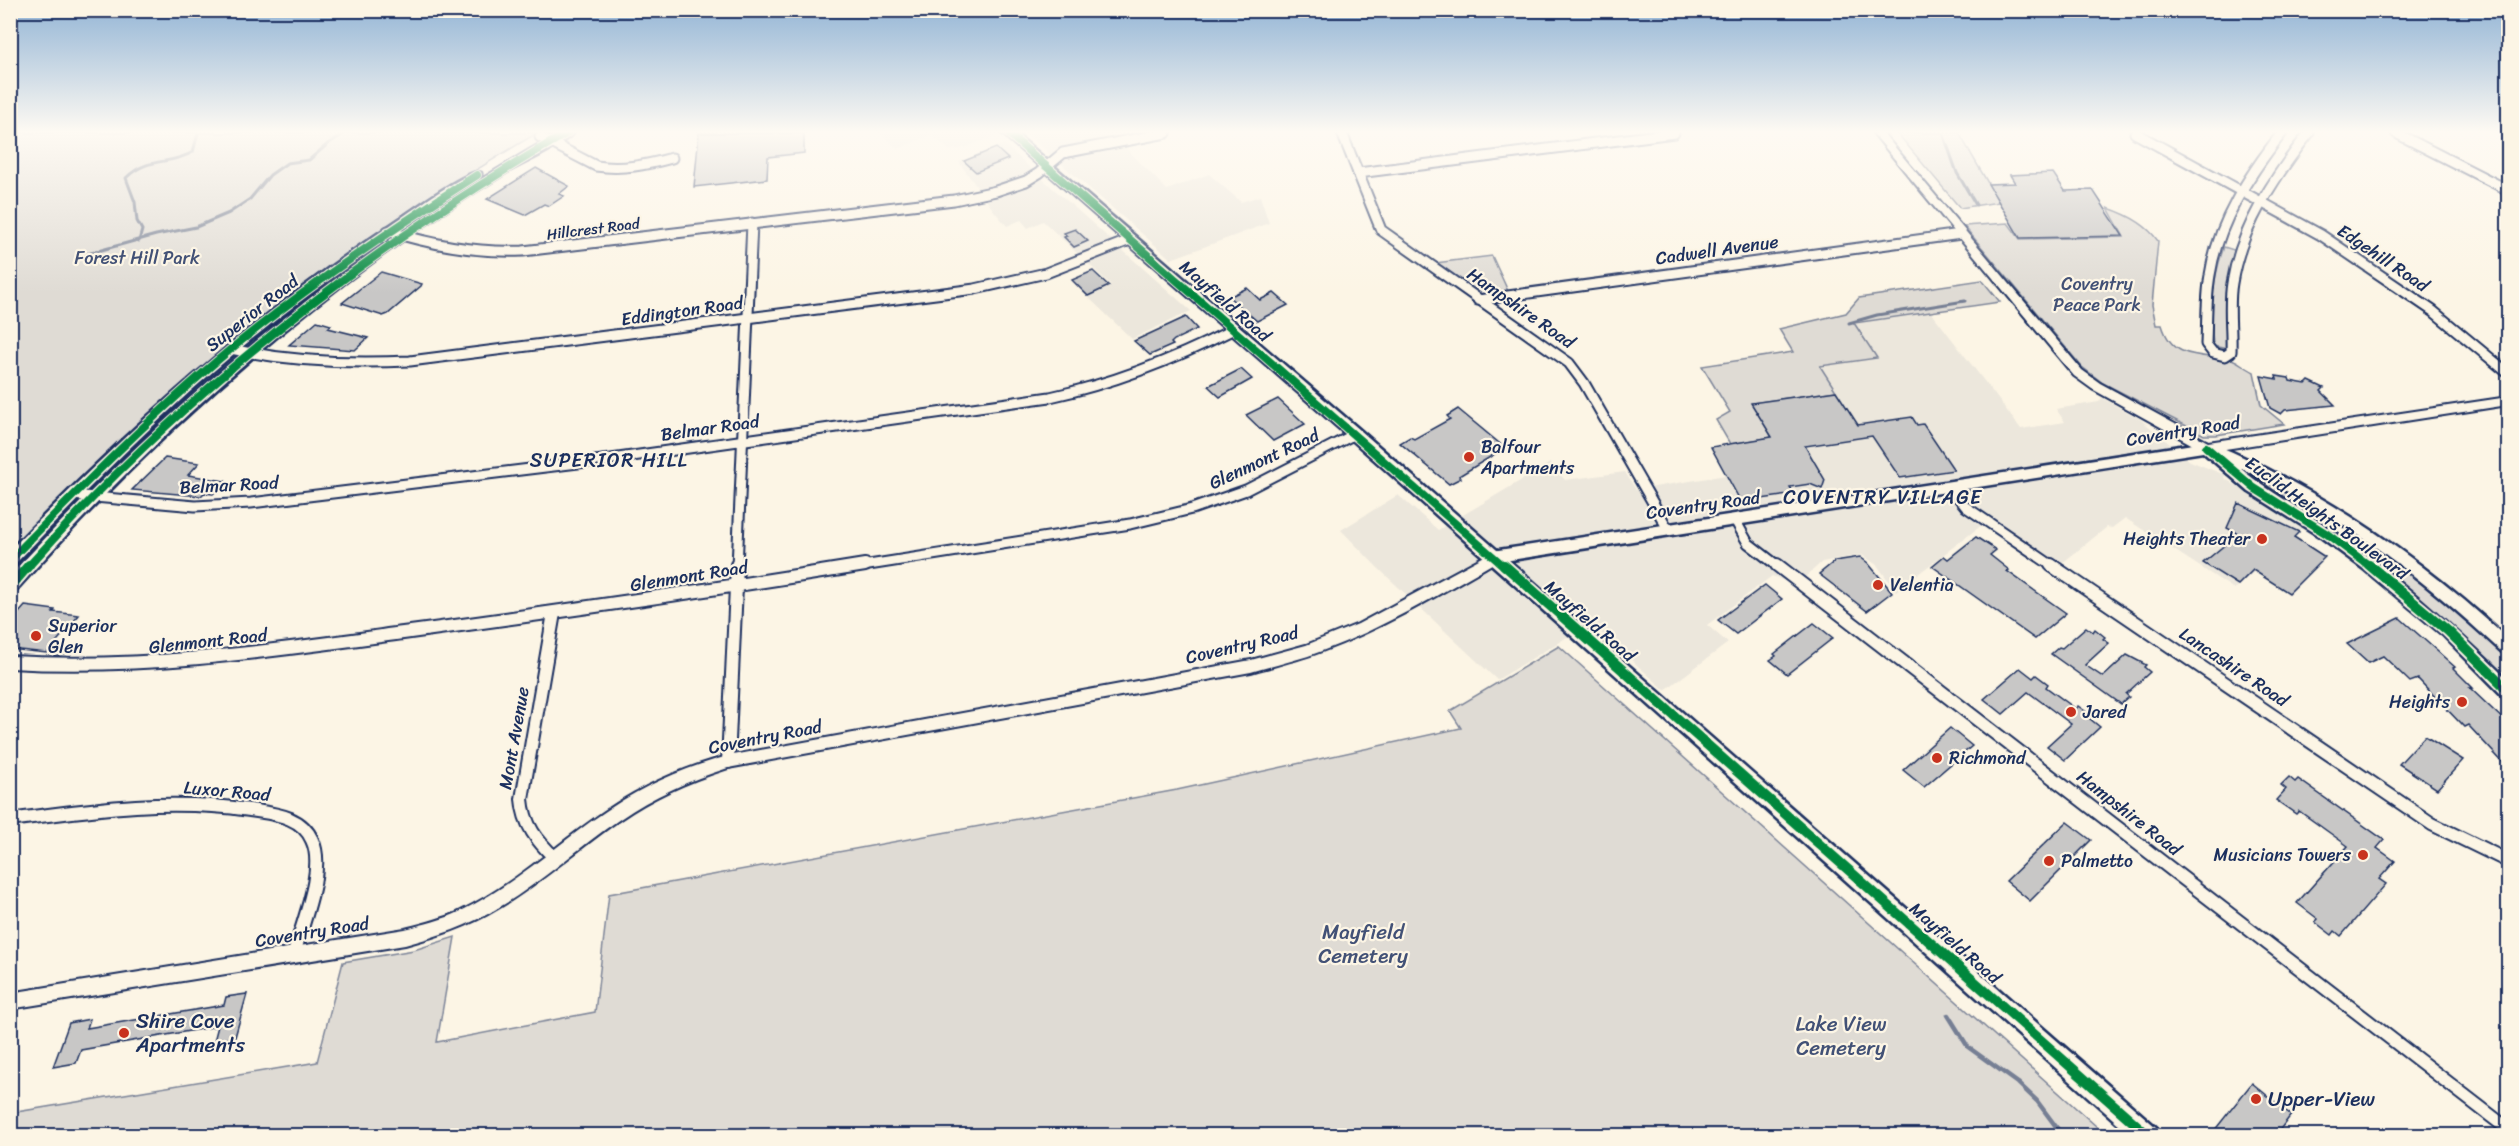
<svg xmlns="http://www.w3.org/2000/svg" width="2519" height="1146" font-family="Sriracha,sans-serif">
  <rect width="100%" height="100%" fill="#fcf5e5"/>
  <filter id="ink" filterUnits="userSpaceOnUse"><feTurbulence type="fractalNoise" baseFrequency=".0167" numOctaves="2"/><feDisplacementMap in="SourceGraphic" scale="12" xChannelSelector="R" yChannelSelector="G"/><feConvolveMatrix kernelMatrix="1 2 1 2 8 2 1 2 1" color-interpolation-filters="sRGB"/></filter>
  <g filter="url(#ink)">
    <!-- built -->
    <g fill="#ece7dc">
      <polygon points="880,133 1001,133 965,148 949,150 931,135 898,149"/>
      <polygon points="1026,133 1149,133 1119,141 1167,190 1209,174 1241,202 1260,196 1269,223 1171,259"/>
      <polygon points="1004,144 1029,167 1191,311 1132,339 1088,297 1111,285 1043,221 1028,228 1021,220 1007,226 994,211 959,162"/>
      <polygon points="1931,312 2021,429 2065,422 2056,409 2099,402 2102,398 2140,419 2190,461 2225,475 2224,478 2303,527 2282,548 2234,589 2125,518 2112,528 2107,527 2061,564 1991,518 1896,591 1877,565 1862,555 1822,562 1804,578 1797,569 1783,580 1772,576 1707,625 1728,643 1665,690 1590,623 1497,680 1377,567 1341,530 1398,495 1438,530 1550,463 1565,480 1625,472 1636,490 1726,475 1711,447 1772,437 1751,403 1836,391 1820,366 1853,323"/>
    </g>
    <!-- green -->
    <g fill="#dfdbd4" stroke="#7d8599" stroke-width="1.5">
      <path d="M 10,133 L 537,133 C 339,250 168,381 11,550 Z"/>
      <polygon points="1897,133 1959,133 1999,202 1960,208"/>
      <path d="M 2108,208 C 2126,214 2147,225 2158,241 L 2152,305 L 2156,325 L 2162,325 C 2171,355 2191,355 2219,358 C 2223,359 2230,358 2234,360 C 2239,362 2246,368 2254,372 L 2261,405 L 2284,424 L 2216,435 L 2204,435 L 2103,383 L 2082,367 L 1964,226 L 2008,223 L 2020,239 L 2124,237 Z"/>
      <path d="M 2224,247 L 2237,251 L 2225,313 L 2227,349 L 2213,346 C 2210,312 2212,279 2224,247 Z"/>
      <polygon points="1492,256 1508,291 1480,294 1435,263"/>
      <polygon points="1982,280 2000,302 1854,323 1877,358 1820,366 1836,391 1752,403 1772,437 1730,444 1716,420 1730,412 1702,366 1793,352 1779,329 1846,313 1859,298"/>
      <polygon points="2251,473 2270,481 2321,510 2321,518 2310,518 2247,478"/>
      <polygon points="2352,535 2365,537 2459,610 2508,656 2508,683 2462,638 2351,547 2349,538"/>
      <polygon points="1559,646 2106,1135 11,1135 11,1113 317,1062 343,962 414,950 455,937 437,1042 595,1012 609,894 1177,790 1461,728 1450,711"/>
    </g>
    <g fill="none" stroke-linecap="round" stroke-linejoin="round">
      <!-- stream-far1 -->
      <g stroke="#767f94" stroke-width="3">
        <polyline points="1943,133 1957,173 1976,205"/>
        <path d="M 139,241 L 142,230 L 137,221 L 135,202 L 126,178 C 148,156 169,166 193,152 L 198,133"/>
        <polyline points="76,257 156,235 196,227 229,213 250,199 270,175 287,163 309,160 329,143 346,133"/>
        <polyline points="1849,323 1877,315 1965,301"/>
      </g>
      <!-- stream -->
      <polyline stroke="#767f94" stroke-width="4.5" points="1948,1015 1968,1047 2018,1083 2037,1101 2063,1136"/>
    </g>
    <!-- building -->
    <g fill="#c8c7c6" stroke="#1b2f5e" stroke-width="1.5">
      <polygon points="699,133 804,133 804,153 768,157 767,179 694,187"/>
      <polygon points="996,148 1008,159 976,172 964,161"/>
      <polygon points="536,168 569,186 559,194 564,196 549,206 544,204 525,215 487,199"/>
      <polygon points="2053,173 2065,191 2093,190 2123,236 2020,238 1988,184 2015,183 2010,175"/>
      <polygon points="1075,229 1088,241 1074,247 1064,237 1067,236 1064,233"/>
      <polygon points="1093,271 1109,286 1088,296 1072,280"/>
      <polygon points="381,272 422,284 421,286 388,314 383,316 342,303"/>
      <polygon points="1247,288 1260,300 1274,293 1288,305 1257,321 1229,297"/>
      <polygon points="1186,317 1197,329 1174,340 1171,343 1173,345 1150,355 1134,341"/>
      <polygon points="317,321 331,325 328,328 368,338 355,350 289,345"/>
      <polygon points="1241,369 1252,379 1220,397 1208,386"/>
      <polygon points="2261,376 2277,379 2276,376 2289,378 2290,381 2306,384 2309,381 2324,388 2321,391 2335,405 2285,410 2281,414 2270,408"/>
      <polygon points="1836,391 1858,425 1912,417 1917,425 1923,424 1954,470 1900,478 1872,436 1805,446 1825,480 1822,489 1810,484 1790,487 1795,494 1741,502 1711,447 1772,437 1751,403"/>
      <polygon points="1278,399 1305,424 1273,441 1246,415"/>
      <polygon points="1458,409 1505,448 1459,476 1461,478 1449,484 1400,443 1410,437 1414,439 1450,419 1447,416"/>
      <polygon points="165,458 199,463 188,475 225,481 213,494 204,493 201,496 132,490"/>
      <polygon points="2238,503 2299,532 2294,537 2325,557 2289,593 2253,570 2238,585 2203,563 2238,534 2227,528"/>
      <polygon points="1976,537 1996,550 1990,555 2009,570 2007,571 2066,613 2035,639 1932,566 1944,556 1948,559"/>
      <polygon points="1860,557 1868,563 1892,592 1867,611 1819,574 1835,561"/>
      <polygon points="1765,585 1782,599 1736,634 1718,620"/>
      <polygon points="25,606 55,610 53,612 79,615 47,653 10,649 10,623"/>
      <polygon points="2400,618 2455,667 2453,668 2473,688 2470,688 2508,724 2508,768 2468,725 2464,727 2418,679 2410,682 2383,656 2368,663 2347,644"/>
      <polygon points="1814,623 1833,638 1787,674 1770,660 1776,656 1774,654"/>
      <polygon points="2086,627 2093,632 2095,629 2105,637 2103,639 2109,643 2085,665 2103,677 2127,655 2146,665 2144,667 2150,672 2126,694 2129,697 2121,704 2051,654 2059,647 2062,648"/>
      <polygon points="2020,668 2033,678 2036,675 2048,684 2046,687 2076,709 2078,706 2092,716 2089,718 2100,727 2065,760 2047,746 2071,724 2028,692 2003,714 1984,699"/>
      <polygon points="1950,728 1972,746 1924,787 1903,770"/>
      <polygon points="2425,736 2463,760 2437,789 2399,764"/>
      <polygon points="2289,777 2295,782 2298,779 2384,840 2377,848 2395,861 2379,879 2386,884 2341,936 2335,931 2332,935 2315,922 2318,919 2297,903 2348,846 2299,811 2296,814 2276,800 2286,789 2281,785"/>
      <polygon points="2067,822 2091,840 2030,901 2006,881"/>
      <polygon points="247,994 235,1037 214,1041 218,1026 81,1050 76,1063 53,1067 69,1023 90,1019 87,1028 224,1005 226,997"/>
      <polygon points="2252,1083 2291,1115 2275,1136 2210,1136"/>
    </g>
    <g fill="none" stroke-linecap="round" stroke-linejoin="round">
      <defs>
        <g id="minor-far1">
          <polyline points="1342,133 1381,230 1569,363 1584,383 1668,529"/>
          <polyline points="2135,133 2321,235 2433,311 2508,373"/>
          <path d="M 2282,133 C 2249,175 2218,222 2210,275 C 2206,298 2207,321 2206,344 L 2213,353 L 2225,356 L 2231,352 C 2232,329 2228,306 2232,283 C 2241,227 2275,176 2309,133"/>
          <polyline points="2396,133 2508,190"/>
          <path d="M 540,137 L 596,166 C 623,170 646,165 672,158"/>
          <polyline points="1358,173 1674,133"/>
          <path d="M 388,231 C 433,245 476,253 523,251 L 954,200 L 996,191 L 1026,181 L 1039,173 L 1063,153 L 1166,133"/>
          <polyline points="1478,300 1961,234"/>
          <path d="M 231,349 C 291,362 349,364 410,361 L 975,289 L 1046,273 L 1130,240"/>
          <polyline points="1950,487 1966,507 2054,567"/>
          <path d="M 72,495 L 195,506 L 251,503 L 611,459 L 1050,397 C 1115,383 1173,360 1232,330"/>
          <polyline points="1735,520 1748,543 1779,567"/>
          <polyline points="737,567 752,223"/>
          <polyline points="856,567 1130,524 1192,509 1246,490 1355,434"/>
        </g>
        <g id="minor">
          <polyline points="1777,565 2508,1129"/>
          <polyline points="2051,565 2432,824 2508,861"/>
          <path d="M 554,613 L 522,799 C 524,825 537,841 555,858"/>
          <path d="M 10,662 C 144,670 271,651 403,633 C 557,612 711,590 865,565"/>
          <polyline points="728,762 737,565"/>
          <path d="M 10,820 C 93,809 166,798 250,810 C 273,814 301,815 312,840 C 326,869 302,923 294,954"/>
        </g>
        <g id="tertiary">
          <polygon points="1873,133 1883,133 2082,370 2100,383 2208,442 2508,397 2508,405 2206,452 2202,450 2092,389 2074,376"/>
          <path d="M 1492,552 L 1497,553 L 1499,557 L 1497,561 C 1440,594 1383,628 1322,651 C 1299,660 1275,665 1251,672 L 728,768 C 690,780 653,796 620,819 C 579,847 542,882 498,908 C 469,926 438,936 405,945 L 10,1009 L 10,993 L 405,929 C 424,924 443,920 461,911 C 521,882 567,834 623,800 C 656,780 691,766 728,756 L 1251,660 L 1306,645 L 1358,624 Z"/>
        </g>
        <g id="secondary">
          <path d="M 559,133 L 573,133 C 558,148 526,161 507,172 C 464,198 422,226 382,255 C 247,353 126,467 15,591 L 10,593 L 10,576 C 173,398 349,253 559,133 Z"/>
          <path d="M 477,172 L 481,173 L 481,177 C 396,231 313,288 236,352 C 157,418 86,490 15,564 L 10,566 L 10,550 C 128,429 251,318 392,224 C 412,211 457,177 477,172 Z"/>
          <path d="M 2206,442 C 2229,449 2254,462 2277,474 C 2362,518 2438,574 2508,639 L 2508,654 L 2502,652 C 2424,579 2339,513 2240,468 C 2270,493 2304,510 2335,532 C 2397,577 2454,627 2508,680 L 2508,696 L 2502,695 L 2443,635 L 2365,570 L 2322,538 L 2249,492 L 2203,452 L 1492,563 L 1487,561 L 1485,557 L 1487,553 L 1492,551 Z"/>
        </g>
        <polygon id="primary" points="1002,133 1015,133 1360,430 2157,1128 2160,1136 2132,1136 1350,438"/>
      </defs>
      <!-- minor-far1 casing -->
      <use href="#minor-far1" stroke="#1b2f5e" stroke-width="13"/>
      <!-- minor casing -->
      <use href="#minor" stroke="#1b2f5e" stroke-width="16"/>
      <!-- tertiary casing -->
      <use href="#tertiary" stroke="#1b2f5e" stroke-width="4"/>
      <!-- secondary casing -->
      <use href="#secondary" stroke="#1b2f5e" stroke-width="5"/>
      <!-- primary casing -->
      <use href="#primary" stroke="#1b2f5e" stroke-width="5"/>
      <!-- minor-far1 -->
      <use href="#minor-far1" stroke="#fcf5e5" stroke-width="9"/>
      <!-- minor -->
      <use href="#minor" stroke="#fcf5e5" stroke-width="12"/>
      <!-- tertiary -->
      <use href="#tertiary" fill="#fcf5e5" fill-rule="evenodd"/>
      <!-- secondary -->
      <use href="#secondary" fill="#fcf5e5" fill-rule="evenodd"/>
      <!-- primary -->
      <use href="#primary" fill="#fcf5e5" fill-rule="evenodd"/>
      <defs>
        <g id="cycleway-far1">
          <polyline points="1008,133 1505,567"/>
          <polyline points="2206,447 2254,488 2327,534 2371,567"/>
          <path d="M 10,560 C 81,487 153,414 231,349 C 309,285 392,229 477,175"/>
          <path d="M 28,567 C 183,393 365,249 567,133"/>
        </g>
        <g id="cycleway">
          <polyline points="1504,565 2149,1136"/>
          <polyline points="2369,565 2448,631 2508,690"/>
          <polyline points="10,587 29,565"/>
        </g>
      </defs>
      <!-- cycleway-far1 casing -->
      <use href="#cycleway-far1" stroke="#fcf5e5" stroke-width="10"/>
      <!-- cycleway casing -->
      <use href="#cycleway" stroke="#fcf5e5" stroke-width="14"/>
      <!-- cycleway-far1 -->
      <use href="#cycleway-far1" stroke="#00873e" stroke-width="8"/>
      <!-- cycleway -->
      <use href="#cycleway" stroke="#00873e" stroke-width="10"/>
    </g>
  </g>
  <!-- sky -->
  <linearGradient id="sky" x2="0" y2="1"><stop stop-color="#92b4d5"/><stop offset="0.45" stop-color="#fefaf3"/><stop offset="1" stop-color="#fefaf3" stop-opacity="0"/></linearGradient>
  <rect width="2519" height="293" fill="url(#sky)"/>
  <!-- markers -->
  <g fill="#c8321e" stroke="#fcf5e5" stroke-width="2">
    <circle cx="1469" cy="457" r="6"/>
    <circle cx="2262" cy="539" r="6"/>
    <circle cx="1878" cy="585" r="6"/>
    <circle cx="36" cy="636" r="6"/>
    <circle cx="2462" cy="702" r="6"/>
    <circle cx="2071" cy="712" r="6"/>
    <circle cx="1937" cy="758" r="6"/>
    <circle cx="2363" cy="855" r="6"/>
    <circle cx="2049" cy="861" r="6"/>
    <circle cx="124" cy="1033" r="6"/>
    <circle cx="2256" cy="1099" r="6"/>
  </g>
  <g text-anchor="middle" stroke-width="4.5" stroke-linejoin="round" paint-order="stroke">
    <!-- far-street labels -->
    <g font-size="15" fill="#1b2f5e" stroke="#fcf5e5">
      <text transform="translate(593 229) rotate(-7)" y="5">Hillcrest Road</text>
    </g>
    <!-- street labels -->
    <g font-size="18" fill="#1b2f5e" stroke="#fcf5e5">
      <text transform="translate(1717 250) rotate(-8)" y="6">Cadwell Avenue</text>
      <text transform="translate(2383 258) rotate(34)" y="6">Edgehill Road</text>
      <text transform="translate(1225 301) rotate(41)" y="6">Mayfield Road</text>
      <text transform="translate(1521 308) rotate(35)" y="6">Hampshire Road</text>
      <text transform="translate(682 311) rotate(-8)" y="6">Eddington Road</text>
      <text transform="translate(252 313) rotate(-38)" y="6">Superior Road</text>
      <text transform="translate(710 428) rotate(-8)" y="6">Belmar Road</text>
      <text transform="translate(2183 431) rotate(-9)" y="6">Coventry Road</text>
      <text transform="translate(1264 459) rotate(-25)" y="6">Glenmont Road</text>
      <text transform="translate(229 485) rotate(-3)" y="6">Belmar Road</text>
      <text transform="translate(1703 505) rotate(-8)" y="6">Coventry Road</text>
      <text transform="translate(2327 518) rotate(36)" y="6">Euclid Heights Boulevard</text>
      <text transform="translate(689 576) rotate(-9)" y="6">Glenmont Road</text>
      <text transform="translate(1590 621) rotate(41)" y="6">Mayfield Road</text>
      <text transform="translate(208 641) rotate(-6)" y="6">Glenmont Road</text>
      <text transform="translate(1242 645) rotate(-13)" y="6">Coventry Road</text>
      <text transform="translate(2234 667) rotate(34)" y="6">Lancashire Road</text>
      <text transform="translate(765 737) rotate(-11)" y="6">Coventry Road</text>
      <text transform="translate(514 738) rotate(-80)" y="6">Mont Avenue</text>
      <text transform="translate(227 791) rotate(5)" y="6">Luxor Road</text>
      <text transform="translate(2129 813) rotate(38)" y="6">Hampshire Road</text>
      <text transform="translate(312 932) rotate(-9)" y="6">Coventry Road</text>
      <text transform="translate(1955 943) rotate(41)" y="6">Mayfield Road</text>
    </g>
    <!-- park labels -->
    <g font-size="18" fill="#425176" stroke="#fcf5e5">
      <text x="137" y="264">Forest Hill Park</text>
      <text x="2097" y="290">Coventry<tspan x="2097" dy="21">Peace Park</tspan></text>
    </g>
    <!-- poi labels -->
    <g font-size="18" fill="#1b2f5e" stroke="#fcf5e5" text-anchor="start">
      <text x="1481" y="453">Balfour<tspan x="1481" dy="21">Apartments</tspan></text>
      <text x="2250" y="545" text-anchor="end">Heights Theater</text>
      <text x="1890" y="591">Velentia</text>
      <text x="48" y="632">Superior<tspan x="48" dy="21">Glen</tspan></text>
      <text x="2450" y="708" text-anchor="end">Heights</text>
      <text x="2083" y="718">Jared</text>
      <text x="1949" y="764">Richmond</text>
      <text x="2351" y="861" text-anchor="end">Musicians Towers</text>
      <text x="2061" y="867">Palmetto</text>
    </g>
    <!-- neighbourhood labels -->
    <g font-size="20" letter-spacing="1.5" fill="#1b2f5e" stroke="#fcf5e5">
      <text x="609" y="467">SUPERIOR HILL</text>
      <text x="1883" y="504">COVENTRY VILLAGE</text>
    </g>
    <!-- near-park labels -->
    <g font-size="21" fill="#425176" stroke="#fcf5e5">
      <text x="1363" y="939">Mayfield<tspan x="1363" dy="24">Cemetery</tspan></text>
      <text x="1841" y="1031">Lake View<tspan x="1841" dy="24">Cemetery</tspan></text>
    </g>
    <!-- near-poi labels -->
    <g font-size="21" fill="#1b2f5e" stroke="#fcf5e5" text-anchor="start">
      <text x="136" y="1028">Shire Cove<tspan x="136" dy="24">Apartments</tspan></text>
      <text x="2268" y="1106">Upper-View</text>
    </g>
  </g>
  <!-- margin -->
  <rect width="2519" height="1146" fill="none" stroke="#fcf5e5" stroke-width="36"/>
  <rect x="18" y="18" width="2483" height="1110" fill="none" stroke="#1b2f5e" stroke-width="2" filter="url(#ink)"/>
</svg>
